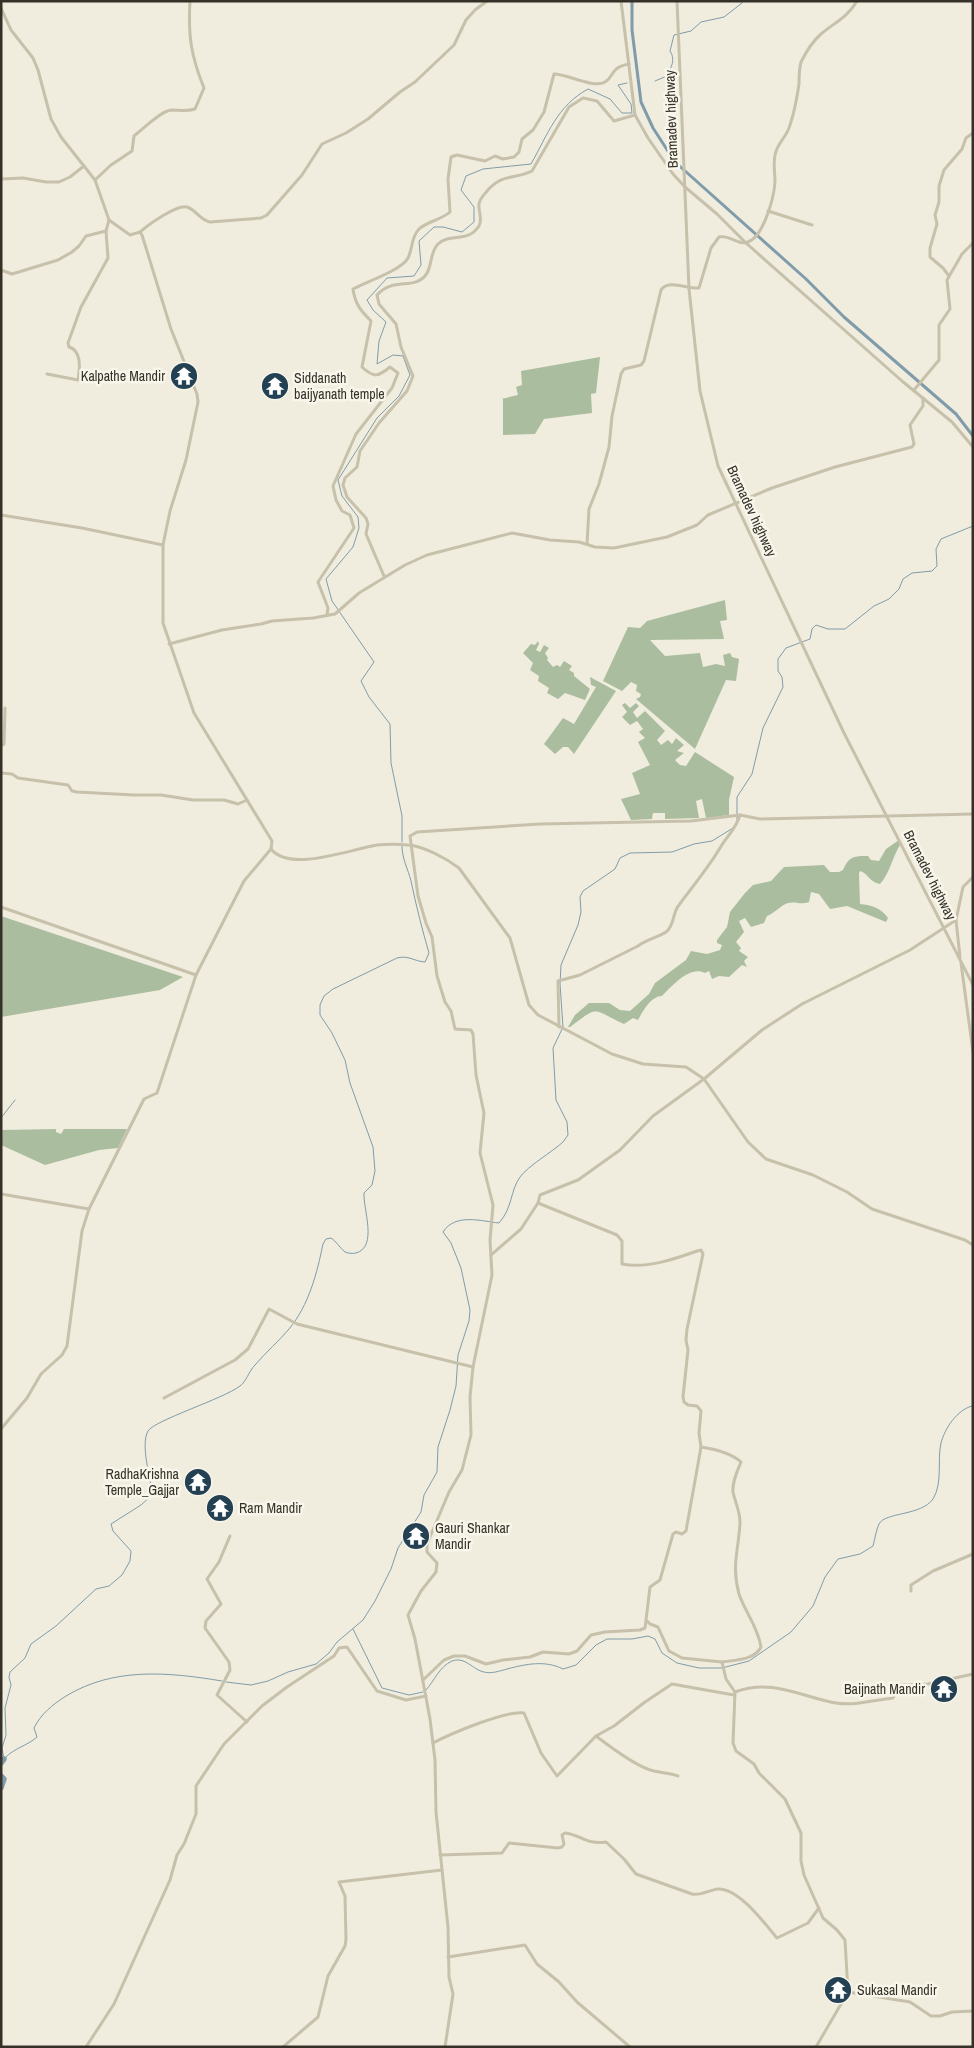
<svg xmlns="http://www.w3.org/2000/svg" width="974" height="2048" font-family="'Archivo Narrow',sans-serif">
  <rect width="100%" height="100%" fill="#f0edde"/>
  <!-- green -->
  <g fill="#aabe9f">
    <polygon points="600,357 596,393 591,394 592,413 544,419 535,434 503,435 503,399 501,399 518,395 516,387 522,385 521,371"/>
    <polygon points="725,600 727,620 720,621 724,639 650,640 665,656 700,653 703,667 716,664 725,666 723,655 730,653 732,657 739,659 736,681 726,680 695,749 636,699 640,697 641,694 636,691 637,685 631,682 622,691 603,681 628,627 640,628 647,621"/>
    <polygon points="538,641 539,644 536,650 540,652 544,645 549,648 545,653 548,658 547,660 553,667 557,665 560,667 564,661 572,666 569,670 574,673 574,676 590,689 585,700 565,693 558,699 547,693 549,688 538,681 539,676 530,670 533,663 523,653 531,644 535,645"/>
    <polygon points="590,677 616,691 574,754 568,747 563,747 555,754 544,744 563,718 574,724 596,687 591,685"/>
    <polygon points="625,703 630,708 636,703 639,706 633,712 637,718 645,711 665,731 657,740 661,745 668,740 672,744 676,738 684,745 677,751 684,753 675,760 680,765 686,766 695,752 734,777 729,800 729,815 706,818 702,799 696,801 699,818 665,819 665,813 653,813 652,819 631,820 621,799 640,794 632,773 650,765 638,742 645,738 639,732 643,729 637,721 630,725 622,717 627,712 622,705"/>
    <path d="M 899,840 L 900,845 C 892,858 890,873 880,884 C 869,882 869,874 860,871 L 859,873 L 860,904 C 872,905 881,908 888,918 L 886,922 L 847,906 L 830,909 L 819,894 L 811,892 L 809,902 C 802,905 795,901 788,903 C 781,905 775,913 767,916 L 764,923 L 751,927 L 745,918 L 739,921 L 744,932 L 736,942 L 741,948 L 739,951 L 748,957 L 744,961 L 747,967 L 742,965 L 729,977 L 719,976 L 712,979 L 709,971 L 705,973 C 690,965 672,986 662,996 C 651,996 643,1011 638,1020 L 633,1018 L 624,1024 C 591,1009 600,1005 570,1027 L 568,1027 L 575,1015 L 589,1003 L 609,1003 L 620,1010 L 630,1011 L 649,994 L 655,983 L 686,960 L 691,951 L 707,954 L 720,950 L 722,945 L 717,943 L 717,940 L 727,927 L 730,912 L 745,893 L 753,885 L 771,881 L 784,867 L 824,865 L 830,872 L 839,872 L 843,870 C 849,856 854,856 868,856 L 871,860 L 879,861 L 886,849 Z"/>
    <polygon points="1,916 183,977 160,990 1,1017"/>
    <polygon points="56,1129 56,1132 61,1134 64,1129 127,1129 118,1148 99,1150 45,1165 1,1145 1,1130"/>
  </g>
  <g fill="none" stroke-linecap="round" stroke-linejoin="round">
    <!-- stream -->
    <g stroke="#809caa" stroke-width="1">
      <path d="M 655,81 L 667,76 C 671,67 676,60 670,51 L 674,35 L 691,31 L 701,22 L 724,17 L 742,3 L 742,1"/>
      <polyline points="737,820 737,797 752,774 763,728 783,687 782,677 778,671 778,659 786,648 810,639 812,629 816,625 828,629 845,629 874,606 889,599 899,589 903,579 912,573 932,571 937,566 936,549 941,539 973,526"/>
      <path d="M 402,842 L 402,816 L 391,763 L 390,724 L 369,697 L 361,681 L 374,662 L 332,601 L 326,579 L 353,547 L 359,528 L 358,517 L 342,496 L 338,480 L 377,418 L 399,396 L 410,375 L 403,356 L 393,355 L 377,364 L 379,341 L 386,322 L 373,310 L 367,300 L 387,278 L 414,276 L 421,265 L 419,241 L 434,227 L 443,227 L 462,232 L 474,222 L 474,207 L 461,190 L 466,176 L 483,169 L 531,164 C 548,134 557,106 588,89 L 610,99 L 622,113 L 632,113 L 631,104 L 618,85 L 627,83"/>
      <polyline points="1,1118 15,1100"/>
      <polyline points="353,1629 382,1688 409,1695 423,1692"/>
      <path d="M 226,1682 L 251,1685 L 268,1681 L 288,1672 L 316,1664 L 329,1653 L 337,1642 L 363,1620 L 375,1601 L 391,1569 L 398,1548 L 421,1512 L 424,1495 L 437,1472 L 438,1447 L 450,1410 L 456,1386 L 458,1355 L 469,1321 L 470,1310 L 461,1268 L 451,1243 L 443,1232 C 455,1213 481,1221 499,1223 C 513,1207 510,1191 520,1177 C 528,1166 552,1152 563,1142 L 568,1135 L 567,1122 L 556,1100 L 553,1048 L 563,1027 L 560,984 L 561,965 L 578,925 L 581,912 L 580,897 L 583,891 L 615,869 L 620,858 L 630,853 L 672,852 L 694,844 L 712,841 L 733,828"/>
      <path d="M 426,1690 C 435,1680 439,1667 452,1661 C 465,1656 473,1670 484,1672 C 491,1674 500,1671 507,1669 C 526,1664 545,1660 563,1669 L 576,1665 L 596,1645 L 607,1639 L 632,1639 L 648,1636 L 655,1639 L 662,1653 L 677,1663 L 699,1668 L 722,1668 L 749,1661 L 791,1632 L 813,1606 L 825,1577 L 838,1559 L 860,1554 L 873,1546 C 875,1539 876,1530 879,1524 C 885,1512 921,1516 933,1499 C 943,1483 937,1460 941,1443 C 945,1428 957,1410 972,1406"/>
      <path d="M 5,1758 C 14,1748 27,1746 37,1737 L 34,1728 C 41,1714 52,1705 66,1696 C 114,1667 168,1672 222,1681"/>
      <path d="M 4,1759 L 2,1748 L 6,1735 L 5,1708 L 11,1685 L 9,1677 L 10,1672 L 25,1658 L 31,1644 L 56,1626 L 96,1589 L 109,1586 L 122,1575 L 130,1561 L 131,1551 L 113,1531 L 111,1524 L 141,1505 L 152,1495 C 151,1477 140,1446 148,1431 C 155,1420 223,1399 240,1386 C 246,1382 249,1371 255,1365 C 266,1352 279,1341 289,1329 C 309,1305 317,1273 323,1244 L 326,1239 L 331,1238 C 336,1241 340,1248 345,1252 C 347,1253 353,1254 356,1253 C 378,1247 363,1209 364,1193 L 372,1185 L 375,1171 L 373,1147 L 350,1083 L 345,1060 L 332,1033 L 320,1015 L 320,1005 L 324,996 L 333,989 L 397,958 C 409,955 413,961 425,962 L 429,953 C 422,929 416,905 411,881 C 408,869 402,859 402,846"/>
    </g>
    <!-- canal -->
    <polyline stroke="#809caa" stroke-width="3" points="632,1 632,30 641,102 653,128 675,162 806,279 844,317 956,414 973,436"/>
    <!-- river -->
    <g stroke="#809caa" stroke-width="5.5">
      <polyline points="1,1763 4,1759"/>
      <polyline points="1,1776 4,1779 1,1788"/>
    </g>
    <!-- minor -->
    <g stroke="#c7c0ab" stroke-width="3">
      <polyline points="621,1 635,115 648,138 673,174 685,187 717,214 746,243 902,381 952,422 973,447"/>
      <polyline points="677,1 689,289 700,391 718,466 844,733 973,985"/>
      <polyline points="1,8 11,30 33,58 38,70 51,119 61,137 95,180 109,220 130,235 140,232 142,235 171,329 197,394 198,402 186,460 170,511 163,545 163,623 194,713 272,841 271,849 244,881 196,975 157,1093 144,1099 89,1209 82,1231 67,1346 62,1355 41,1374 27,1398 1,1429"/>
      <polyline points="1,179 23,178 46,182 59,182 70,177 84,166"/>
      <path d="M 95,180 L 111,165 L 132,151 L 134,136 C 143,129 161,111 171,110 C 180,110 186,112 195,109 L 204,88 C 191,56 188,36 190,1"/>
      <polyline points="768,211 812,225"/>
      <path d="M 140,232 C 148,225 177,204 187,207 C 196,210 200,220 210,222 L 261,218 L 267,215 L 302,175 L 322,144 L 346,133 L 368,119 L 400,92 L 415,82 L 454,45 L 466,20 L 475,10 L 487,1"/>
      <polyline points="1,270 12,274 58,260 72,252 79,246 86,236 106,231"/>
      <polyline points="949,276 943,268 930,257 930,248 937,224 935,215 939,202 939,186 944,170 962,149 966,138 973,133"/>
      <path d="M 47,374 L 78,380 C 80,369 82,351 69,347 L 68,343 L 81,307 L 108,258 L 106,231 L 109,220"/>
      <polyline points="914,390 939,360 939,325 950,309 947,280 962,254 973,243"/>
      <polyline points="1,515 82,528 163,545"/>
      <path d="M 587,544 L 589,509 L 599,484 L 609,447 L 612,416 L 621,374 L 624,369 L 641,365 L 644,361 L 661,290 C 668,279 687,289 699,288 L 711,248 L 719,237 C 729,234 738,246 748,242 C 764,236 774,197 775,182 C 775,173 773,164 775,155 C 777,143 787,137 790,125 C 794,113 797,98 799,84 C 799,77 799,69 801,62 C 806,52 813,41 821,34 C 834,23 848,17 857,1"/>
      <path d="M 384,576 L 366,534 L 368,524 L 366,518 L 347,497 L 343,485 L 345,478 L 357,467 L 360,451 L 379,423 L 407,391 L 413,376 L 401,347 L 396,324 L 379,304 L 377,295 C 393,277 413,290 425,276 C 433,267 429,253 438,244 C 451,232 467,244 479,226 C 483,219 478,211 479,204 C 480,198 484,195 487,191 C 503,173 513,180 532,171 L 569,107 L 583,98 L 597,101 L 614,121 L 635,115"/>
      <path d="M 327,615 L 328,608 L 318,582 L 354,528 L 350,515 L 342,511 L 336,500 L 333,486 L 356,434 L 392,388 L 398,373 L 390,367 C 378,377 374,378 362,367 L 371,321 C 361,311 355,304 353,289 C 366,282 402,270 408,258 C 413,248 411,237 419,229 C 428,221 441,220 450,212 L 448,179 L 451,157 L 457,155 L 485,161 L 495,156 L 503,159 L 514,157 L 519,152 L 522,139 L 533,130 L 544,112 L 554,74 C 567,74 594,89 605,82 C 616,75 609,68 629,64"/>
      <polyline points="169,644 222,630 261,624 272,621 313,618 335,614 359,593 405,565 427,555 512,533 550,540 579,542 595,547 614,548 667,537 697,525 708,515 772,488 835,467 912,447 914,444 910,425 923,406 923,398"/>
      <polyline points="1,746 4,744 5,708"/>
      <polyline points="1,773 12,774 18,778 68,785 72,791 77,792 134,795 161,795 193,800 224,800 238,804 247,800"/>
      <path d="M 271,849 C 290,873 351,849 377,845 C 387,844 398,844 408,845 C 424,846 447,859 459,868 L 510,938 L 529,1005 L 538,1015 L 612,1054 L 643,1064 L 686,1067 L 704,1079 L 748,1142 L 766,1159 L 813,1175 L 847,1192 L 872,1209 L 965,1240 L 973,1245"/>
      <polyline points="1,907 196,975"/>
      <polyline points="960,957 956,920 963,887 973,877"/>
      <polyline points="961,963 973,1052"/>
      <path d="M 559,1027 L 558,981 L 580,975 L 638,946 C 647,939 657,938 666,932 C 675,925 672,913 679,905 C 693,886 708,868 720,848 C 727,836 736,829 740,815"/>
      <polyline points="1,1194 89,1209"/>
      <polyline points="491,1255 521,1229 538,1203"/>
      <polyline points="164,1398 235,1360 248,1349 269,1309 297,1324 473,1367"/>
      <path d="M 701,1447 C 714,1449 731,1453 741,1462 C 737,1472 732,1482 733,1492 C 735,1502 740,1511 740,1522 C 739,1549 731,1565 739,1594 C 745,1612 758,1627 761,1647 C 755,1660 735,1660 722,1662"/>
      <polyline points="230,1536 219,1562 207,1579 221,1604 206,1621 205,1628 229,1662 230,1670 217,1695 247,1722"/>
      <polyline points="911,1591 911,1585 933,1571 973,1554"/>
      <polyline points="423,1680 444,1660 454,1656 465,1656 486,1664 503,1660 530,1657 543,1652 569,1654 577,1651 591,1635 605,1632 640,1630 645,1628 646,1621"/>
      <path d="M 735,1692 L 726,1679 L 722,1662 L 682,1658 L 669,1651 L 658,1627 L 650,1624 L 646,1620 L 650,1587 L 660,1580 L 673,1534 L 676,1532 L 682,1534 L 686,1531 L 701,1447 L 699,1433 L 701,1411 L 697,1406 L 688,1405 L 684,1402 L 683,1397 L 688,1350 L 686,1340 L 687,1329 L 703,1254 L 701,1250 L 697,1251 C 675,1259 646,1269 622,1264 L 622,1241 L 617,1235 L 538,1203 L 540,1195 L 578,1180 L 620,1150 L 653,1116 L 704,1079 L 762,1030 L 802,1004 L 910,950 L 956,920"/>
      <path d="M 596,1736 C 609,1746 639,1768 654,1771 C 662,1773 670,1773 678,1776"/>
      <path d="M 433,1743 C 450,1734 506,1710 524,1713 L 541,1753 L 557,1776 L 596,1736 L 614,1726 L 645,1702 L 672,1684 L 734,1695"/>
      <path d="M 440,1855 L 502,1853 L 509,1843 L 558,1848 L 562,1847 L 564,1844 L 562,1835 L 565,1833 C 581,1835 587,1845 606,1842 L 624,1859 L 636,1874 L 692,1894 C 701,1896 709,1890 718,1889 C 739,1888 765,1924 777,1938 L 808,1923 L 819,1908"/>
      <polyline points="448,1957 525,1945 537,1964 559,1982 577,2002 630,2047"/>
      <polyline points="848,1992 910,2002 931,2016 940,2016 952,2012 973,2011"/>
      <polyline points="86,2047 114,2004 170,1880 177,1855 184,1844 196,1814 196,1786 224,1744 262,1706 287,1687 334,1656 339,1648 347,1647 377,1691 406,1700 426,1696"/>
      <polyline points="283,2047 318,2017 328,1976 345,1946 346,1939 345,1896 339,1882 442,1870"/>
      <polyline points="445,2047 453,1994 449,1977 448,1927 436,1812 435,1760 430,1719 415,1639 408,1615 421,1591 436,1572 437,1563 427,1552 427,1544 449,1492 462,1470 471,1435 470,1397 473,1367 492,1275 490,1240 493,1205 480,1153 484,1113 476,1075 473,1034 471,1030 455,1029 451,1011 445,1002 437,976 432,937 426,923 418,896 410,836 417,832 540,824 691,821 740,815 760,819 973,814"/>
      <path d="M 816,2047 L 848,1992 L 845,1940 L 837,1930 L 823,1918 L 804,1875 L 801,1861 L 801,1833 L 785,1799 L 759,1773 L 754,1764 L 736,1751 L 733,1743 L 735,1692 C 771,1678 802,1697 836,1703 C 855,1706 874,1700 893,1698 L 901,1685 L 928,1684 L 973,1674"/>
    </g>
  </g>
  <!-- icons -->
  <defs>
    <symbol id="temple-disc" viewBox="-11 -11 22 22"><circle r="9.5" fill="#234153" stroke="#f8f6ea"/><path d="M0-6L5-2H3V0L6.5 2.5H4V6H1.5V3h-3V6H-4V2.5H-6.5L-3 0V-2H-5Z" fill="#fff"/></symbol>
  </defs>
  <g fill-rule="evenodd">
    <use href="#temple-disc" x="168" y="360" width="32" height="32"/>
    <use href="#temple-disc" x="259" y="370" width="32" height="32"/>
    <use href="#temple-disc" x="182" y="1466" width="32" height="32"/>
    <use href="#temple-disc" x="204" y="1492" width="32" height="32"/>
    <use href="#temple-disc" x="400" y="1520" width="32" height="32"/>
    <use href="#temple-disc" x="928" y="1673" width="32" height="32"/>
    <use href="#temple-disc" x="822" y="1974" width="32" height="32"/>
  </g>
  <g text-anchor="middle" stroke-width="5" stroke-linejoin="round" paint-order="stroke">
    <!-- street labels -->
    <g font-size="14" fill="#353129" stroke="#f8f6ea">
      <text transform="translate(671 119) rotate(-92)" y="5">Bramadev highway</text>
      <text transform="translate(752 511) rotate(65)" y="5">Bramadev highway</text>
      <text transform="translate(930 875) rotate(63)" y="5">Bramadev highway</text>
    </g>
    <!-- poi labels -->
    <g font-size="14" fill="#353129" stroke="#f8f6ea" text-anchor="start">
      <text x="165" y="381" text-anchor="end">Kalpathe Mandir</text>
      <text x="294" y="383">Siddanath<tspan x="294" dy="16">baijyanath temple</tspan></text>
      <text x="179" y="1479" text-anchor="end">RadhaKrishna<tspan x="179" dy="16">Temple_Gajjar</tspan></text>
      <text x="239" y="1513">Ram Mandir</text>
      <text x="435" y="1533">Gauri Shankar<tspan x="435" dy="16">Mandir</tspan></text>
      <text x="925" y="1694" text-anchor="end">Baijnath Mandir</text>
      <text x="857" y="1995">Sukasal Mandir</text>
    </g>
  </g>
  <!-- border -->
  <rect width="974" height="2048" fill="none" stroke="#353129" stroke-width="5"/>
</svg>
